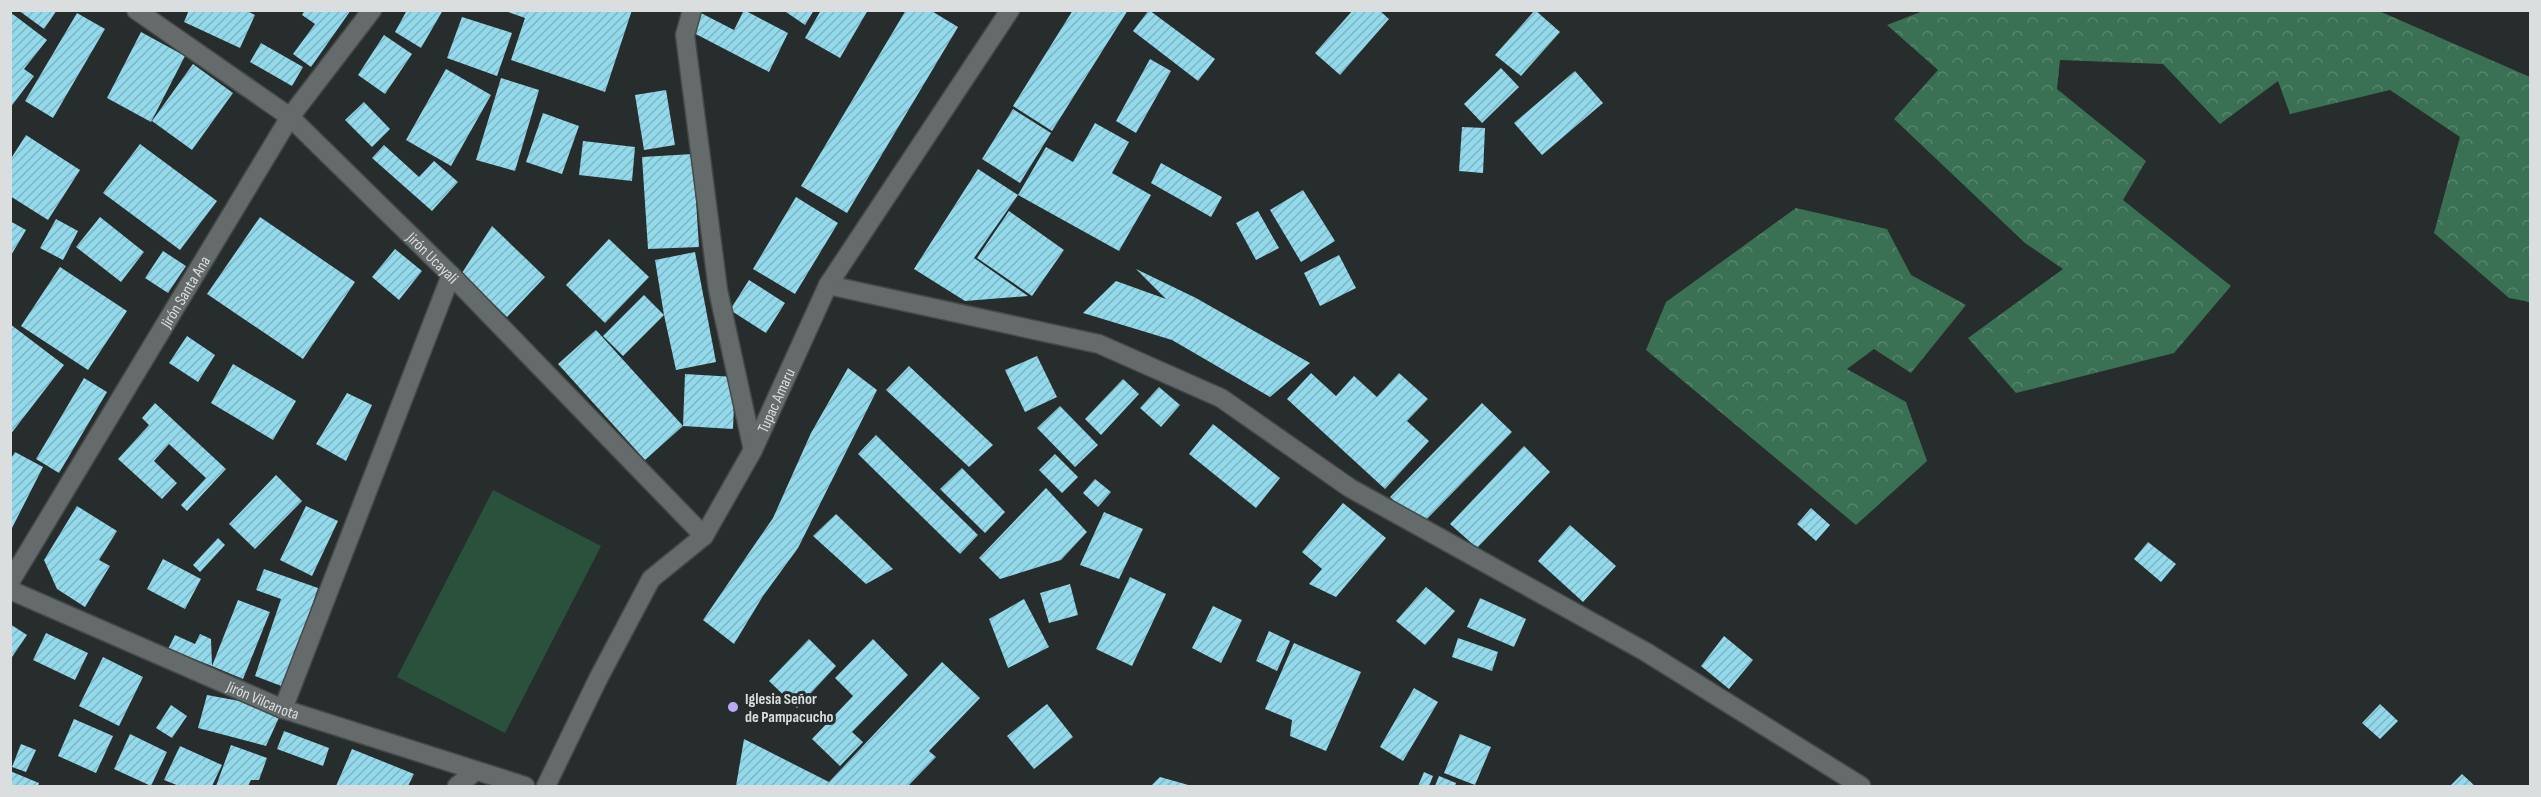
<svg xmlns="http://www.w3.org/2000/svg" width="2541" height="797" font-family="'Sofia Sans Condensed',sans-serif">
  <defs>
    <pattern id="forest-crowns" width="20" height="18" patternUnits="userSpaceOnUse" patternTransform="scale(1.5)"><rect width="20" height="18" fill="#3a7154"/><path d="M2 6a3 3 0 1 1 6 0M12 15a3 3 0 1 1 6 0" fill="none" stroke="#56856c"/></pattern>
    <pattern id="building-hatch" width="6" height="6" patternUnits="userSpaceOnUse" patternTransform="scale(1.5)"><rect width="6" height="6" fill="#93d9ec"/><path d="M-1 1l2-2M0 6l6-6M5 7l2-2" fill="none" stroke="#7fb4c2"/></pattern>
  </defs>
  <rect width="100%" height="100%" fill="#272c2c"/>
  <!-- grass -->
  <polygon fill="#2a513c" points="493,490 601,546 505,733 397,677"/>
  <!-- forest -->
  <g fill="url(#forest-crowns)">
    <polygon points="1923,11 2379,11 2530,77 2530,302 2509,298 2434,233 2460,137 2390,90 2290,114 2278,81 2220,124 2163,64 2060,60 2057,89 2146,161 2123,200 2231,286 2174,353 2016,393 1968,338 2063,269 2025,243 1894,119 1938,70 1887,25"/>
    <polygon points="1796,208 1887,229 1911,275 1966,305 1911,373 1874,349 1847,369 1906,402 1927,461 1856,525 1646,350 1666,302"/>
  </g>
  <!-- building -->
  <g fill="url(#building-hatch)">
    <polygon points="18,10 57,10 44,29"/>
    <polygon points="189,10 245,10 255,15 240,48 184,22"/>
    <polygon points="305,10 351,10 311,67 293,54 315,24 302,15"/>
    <polygon points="407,10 443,10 421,48 395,32"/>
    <polygon points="502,10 632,10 605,92 511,60 525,18"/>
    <polygon points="744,10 788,33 769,72 688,30 697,11 734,30"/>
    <polygon points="783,10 814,10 805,25"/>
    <polygon points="821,10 868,10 840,58 805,38"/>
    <polygon points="906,10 930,10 958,27 847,213 801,186"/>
    <polygon points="1073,10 1128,10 1052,131 1013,106"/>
    <polygon points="1149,10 1215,59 1198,81 1133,31"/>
    <polygon points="1353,10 1379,10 1389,19 1340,75 1315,53"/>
    <polygon points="1535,10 1560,32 1521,76 1495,55"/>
    <polygon points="10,12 47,40 24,69 34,76 10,108"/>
    <polygon points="77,13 105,29 53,118 25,101"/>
    <polygon points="462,17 512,33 497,76 447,58"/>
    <polygon points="141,32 185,56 151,122 107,98"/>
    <polygon points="384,35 412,54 385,94 358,75"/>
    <polygon points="261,43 303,67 292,86 250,62"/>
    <polygon points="1150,59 1171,71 1136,133 1116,121"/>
    <polygon points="193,64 233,93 192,150 152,121"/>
    <polygon points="1501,68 1519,87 1482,123 1464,104"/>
    <polygon points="446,69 491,95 451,166 406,140"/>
    <polygon points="1575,71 1603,103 1542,155 1514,123"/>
    <polygon points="501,78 539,90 515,171 476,160"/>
    <polygon points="666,90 675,145 644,150 635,95"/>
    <polygon points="364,102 390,129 372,147 345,120"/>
    <polygon points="1013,109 1051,133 1020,183 982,159"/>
    <polygon points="543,113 579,126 562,174 526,162"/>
    <polygon points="1095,123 1129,142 1112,173 1151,195 1119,251 1018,195 1046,147 1073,162"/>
    <polygon points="1462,127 1485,128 1483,173 1459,171"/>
    <polygon points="26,135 80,170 48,220 10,196 10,160"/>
    <polygon points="583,141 635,147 632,181 579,175"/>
    <polygon points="140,144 217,201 180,250 103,193"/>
    <polygon points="384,145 419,177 434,161 458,182 432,211 372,158"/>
    <polygon points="693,154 699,247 648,249 642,157"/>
    <polygon points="1161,163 1222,197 1211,217 1151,183"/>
    <polygon points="978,169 1018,195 974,258 1028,296 965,301 914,269"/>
    <polygon points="1303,190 1335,241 1301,262 1270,210"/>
    <polygon points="796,197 838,223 795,294 753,269"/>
    <polygon points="1009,211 1064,250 1032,296 977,258"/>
    <polygon points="1258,211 1279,248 1256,260 1236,223"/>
    <polygon points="100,217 144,252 121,282 76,247"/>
    <polygon points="260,217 355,282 303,359 207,294"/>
    <polygon points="56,219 78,231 63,260 40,248"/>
    <polygon points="10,221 26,230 10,257"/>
    <polygon points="492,226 545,277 507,317 462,273"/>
    <polygon points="609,239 649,277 605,323 566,285"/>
    <polygon points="395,249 422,271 399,300 372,277"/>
    <polygon points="163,251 186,266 168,293 145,278"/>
    <polygon points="695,252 716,362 676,370 664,315 655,260"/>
    <polygon points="1339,255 1356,288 1320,306 1304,273"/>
    <polygon points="60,267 127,311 88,370 21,326"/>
    <polygon points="1136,269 1196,298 1310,363 1270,397 1172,340 1083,313 1116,281 1166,299"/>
    <polygon points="749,280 785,303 766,333 730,310"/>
    <polygon points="644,295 664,315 623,356 603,336"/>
    <polygon points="10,324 64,365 10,435"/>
    <polygon points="596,330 683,426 645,460 558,364"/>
    <polygon points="187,336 215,355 198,382 169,363"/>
    <polygon points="1037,356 1057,397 1025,412 1005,370"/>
    <polygon points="233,364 296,401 273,440 211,403"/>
    <polygon points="909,366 993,445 969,467 886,390"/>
    <polygon points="848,368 877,390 798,548 763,596 734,644 703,620 773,518 811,433"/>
    <polygon points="1311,373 1336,396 1354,376 1377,397 1399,373 1428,399 1407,421 1429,441 1385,489 1287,399"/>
    <polygon points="685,374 735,377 733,429 683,426"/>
    <polygon points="84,378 107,392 59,473 36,459"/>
    <polygon points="1123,379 1139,394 1101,435 1085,419"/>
    <polygon points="1159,387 1180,405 1161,427 1140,408"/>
    <polygon points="347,393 372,405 346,461 316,444"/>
    <polygon points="155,403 226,469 187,511 181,505 206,478 169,444 154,461 177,483 162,499 118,459 149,425 142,418"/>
    <polygon points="1482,403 1512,432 1420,526 1390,497"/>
    <polygon points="1060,406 1098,445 1075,467 1037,428"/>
    <polygon points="1213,424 1280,478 1256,508 1189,454"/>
    <polygon points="876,435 978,535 960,554 858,454"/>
    <polygon points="1524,446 1550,472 1477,548 1450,524"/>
    <polygon points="15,452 43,467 10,532 10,460"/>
    <polygon points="1055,454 1078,477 1062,493 1039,470"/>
    <polygon points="962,468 1005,512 985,533 940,489"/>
    <polygon points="276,475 302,501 255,549 229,524"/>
    <polygon points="1095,479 1111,492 1098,507 1083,493"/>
    <polygon points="1046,488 1087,532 1061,560 1000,579 979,558"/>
    <polygon points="1343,503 1386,538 1336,597 1309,584 1322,569 1302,552"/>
    <polygon points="77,506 117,531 99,560 110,566 85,607 57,589 44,560"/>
    <polygon points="306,506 338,521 312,576 280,560"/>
    <polygon points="1811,508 1830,525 1816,541 1797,524"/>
    <polygon points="1104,512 1143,529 1119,579 1080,565"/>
    <polygon points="836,514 893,569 866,584 813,536"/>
    <polygon points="1570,525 1616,566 1583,602 1538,561"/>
    <polygon points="218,538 225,545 200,572 193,565"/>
    <polygon points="2148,542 2176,564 2161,582 2134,559"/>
    <polygon points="163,559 201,579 185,609 147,589"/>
    <polygon points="264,569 318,588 284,687 255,676 281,599 256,590"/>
    <polygon points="1130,577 1166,594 1132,666 1096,649"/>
    <polygon points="1070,584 1078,615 1049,623 1040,593"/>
    <polygon points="1426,587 1455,611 1425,645 1396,621"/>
    <polygon points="1480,598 1526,619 1514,647 1467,627"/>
    <polygon points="1024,599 1049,647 1008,668 989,619"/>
    <polygon points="238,600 270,612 243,679 212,666"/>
    <polygon points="1213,606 1242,620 1221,663 1192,648"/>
    <polygon points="10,624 27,635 10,660"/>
    <polygon points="1269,631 1290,641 1277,671 1256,661"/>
    <polygon points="46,633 88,653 75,680 33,660"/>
    <polygon points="200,634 211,639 212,666 168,649 175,635 195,644"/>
    <polygon points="1724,636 1753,660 1729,689 1701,666"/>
    <polygon points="1458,638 1498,652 1492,671 1452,657"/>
    <polygon points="809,639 836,666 797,708 769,681"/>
    <polygon points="873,639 908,675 852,732 863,742 840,766 812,739 853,696 835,678"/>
    <polygon points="1294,643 1361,672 1326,751 1290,736 1292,720 1265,709"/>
    <polygon points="103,657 143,677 119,726 79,706"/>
    <polygon points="942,662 980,698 929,751 936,757 908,786 736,786 744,739 829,782"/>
    <polygon points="1414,688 1438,702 1403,761 1380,747"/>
    <polygon points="207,695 283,709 266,746 198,728"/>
    <polygon points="1047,704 1073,737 1034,769 1007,736"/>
    <polygon points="2380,704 2398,721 2380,739 2362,723"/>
    <polygon points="171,705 187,716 172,738 156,728"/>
    <polygon points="74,719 113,736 96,773 58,756"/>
    <polygon points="284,731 329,748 323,766 277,749"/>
    <polygon points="130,734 167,752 151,786 114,769"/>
    <polygon points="1460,734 1491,747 1475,785 1444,773"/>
    <polygon points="21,744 36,750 26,772 12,767"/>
    <polygon points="231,745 267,758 259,780 251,780 248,786 216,786"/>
    <polygon points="180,746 222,765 212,786 179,786 164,780"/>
    <polygon points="352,749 414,774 408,786 336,786"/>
    <polygon points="10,771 39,783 38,786 10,786"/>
    <polygon points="1424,772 1433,776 1429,786 1418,786"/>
    <polygon points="2462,774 2475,786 2450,786"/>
    <polygon points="1439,776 1456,783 1455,786 1435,786"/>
    <polygon points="1160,777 1192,786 1151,786"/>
  </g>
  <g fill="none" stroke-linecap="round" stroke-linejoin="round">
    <defs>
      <g id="minor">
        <path id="s1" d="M 136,10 L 290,117 L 451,275 L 704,536"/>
        <polyline points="692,10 685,35 718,290 753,450"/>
        <polyline points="828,285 1099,344 1221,398 1350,488 1646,652 1861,786"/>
        <path id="s2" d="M 10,582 L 290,117 L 372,10"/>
        <path id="s3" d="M 10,590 L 283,709 L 525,786"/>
        <polyline points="283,709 451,275"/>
        <polyline points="457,786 476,771"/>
        <path id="s4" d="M 546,786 L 598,679 L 651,579 L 704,536 L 753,450 L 828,285 L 1010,10"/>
      </g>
    </defs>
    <!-- minor casing -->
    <use href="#minor" stroke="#454949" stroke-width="21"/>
    <!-- minor -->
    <use href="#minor" stroke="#656b6b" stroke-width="18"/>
  </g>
  <!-- markers -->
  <circle fill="#baaaf6" stroke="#272c2c" stroke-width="2" cx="733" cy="707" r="6"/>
  <g text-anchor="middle" stroke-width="6" stroke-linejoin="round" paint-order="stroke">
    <!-- street labels -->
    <g font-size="16" fill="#dbdede" stroke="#272c2c">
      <text dy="6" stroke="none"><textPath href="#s1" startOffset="388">Jirón Ucayali</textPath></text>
      <text dy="6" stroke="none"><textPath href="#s2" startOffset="339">Jirón Santa Ana</textPath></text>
      <text dy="6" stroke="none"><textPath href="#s4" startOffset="454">Tupac Amaru</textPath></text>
      <text dy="6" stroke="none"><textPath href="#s3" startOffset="276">Jirón Vilcanota</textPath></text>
    </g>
    <!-- poi labels -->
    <g font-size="16" font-weight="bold" fill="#dbdede" stroke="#272c2c" text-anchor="start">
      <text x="745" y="704">Iglesia Señor<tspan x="745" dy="18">de Pampacucho</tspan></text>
    </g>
  </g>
  <!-- border -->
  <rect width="2541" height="797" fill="none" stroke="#dbdede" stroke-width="24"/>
</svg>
